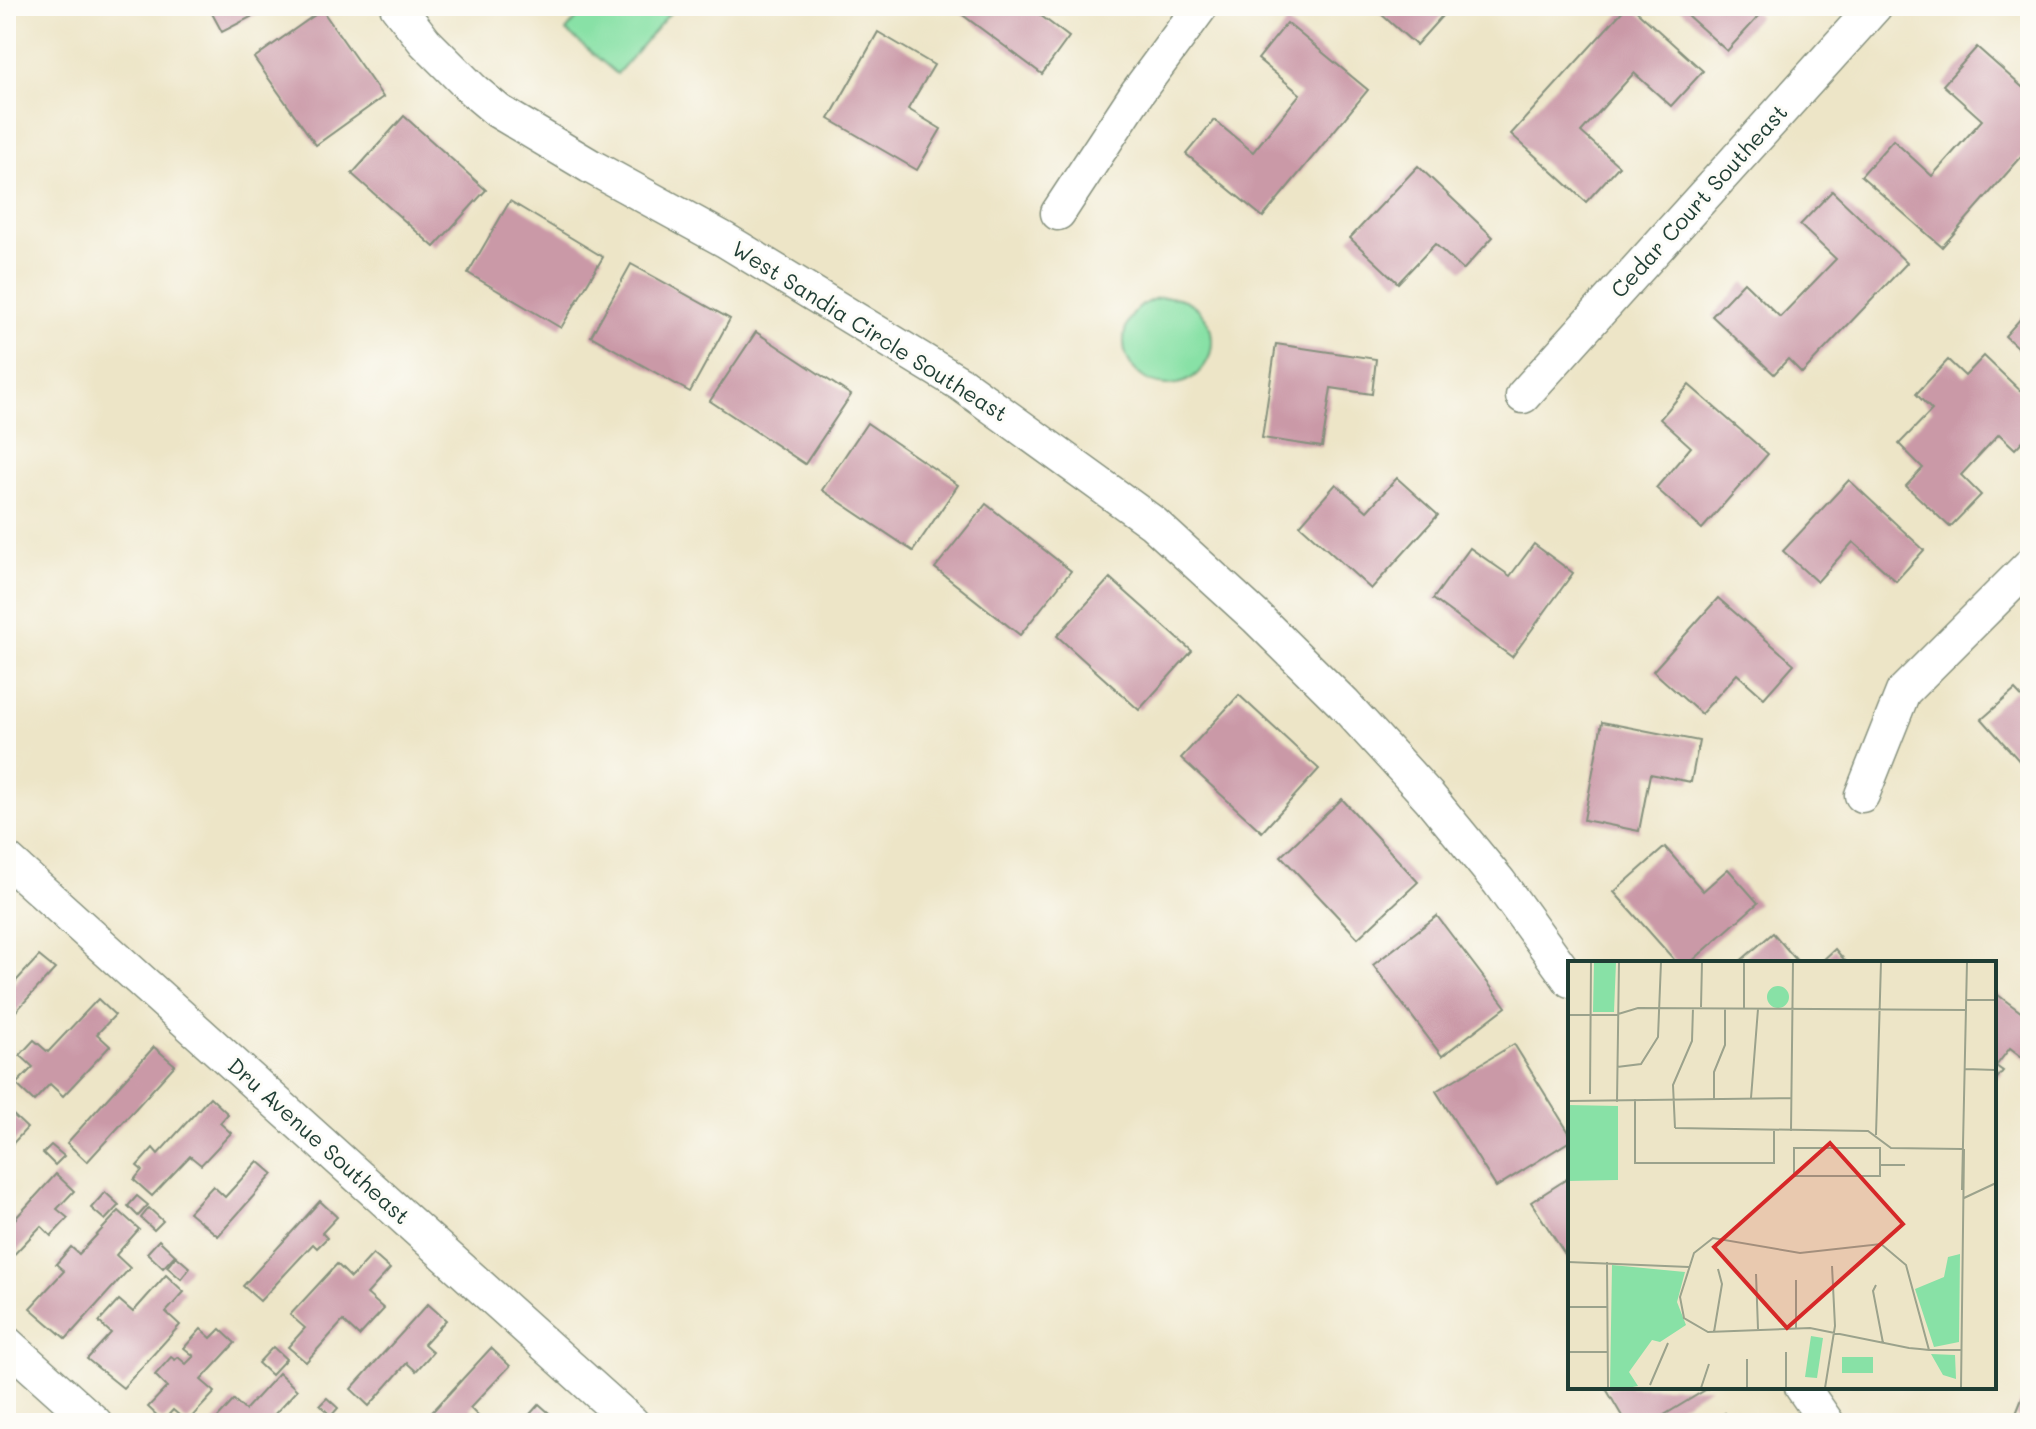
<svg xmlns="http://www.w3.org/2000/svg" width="2036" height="1429" font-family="Mali,sans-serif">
  <rect width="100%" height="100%" fill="#fdfcf7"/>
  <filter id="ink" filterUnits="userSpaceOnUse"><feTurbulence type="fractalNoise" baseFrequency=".0125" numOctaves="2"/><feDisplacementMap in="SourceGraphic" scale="16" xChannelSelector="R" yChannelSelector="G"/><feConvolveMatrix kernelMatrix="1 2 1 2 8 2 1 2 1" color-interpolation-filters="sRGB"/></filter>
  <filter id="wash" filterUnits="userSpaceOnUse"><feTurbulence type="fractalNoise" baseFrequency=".006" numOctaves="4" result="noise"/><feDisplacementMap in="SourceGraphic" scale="32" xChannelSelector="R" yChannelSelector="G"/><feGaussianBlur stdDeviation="1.8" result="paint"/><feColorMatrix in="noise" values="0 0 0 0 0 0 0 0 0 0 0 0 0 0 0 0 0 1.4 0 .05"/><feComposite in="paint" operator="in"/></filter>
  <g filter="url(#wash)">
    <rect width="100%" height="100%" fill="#ede5c7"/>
    <!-- green -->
    <g fill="#88e1a6" stroke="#548f6d" stroke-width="2">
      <polygon points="587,6 676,6 617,74 566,31"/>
      <circle cx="1168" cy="341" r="44"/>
    </g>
    <g id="blocks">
      <!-- building -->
      <g fill="#ca99a7">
        <polygon points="208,6 272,6 222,32"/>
        <polygon points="959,6 1028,6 1069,37 1042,74 956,10"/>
        <polygon points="1372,6 1451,6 1416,45"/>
        <polygon points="1627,6 1631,6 1703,71 1671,106 1634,73 1581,132 1619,166 1586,202 1511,134"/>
        <polygon points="1677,6 1748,6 1759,16 1727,51"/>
        <polygon points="322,10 383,97 316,145 254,58"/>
        <polygon points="1287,23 1368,90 1263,217 1186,154 1214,120 1253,152 1300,94 1258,59"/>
        <polygon points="878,32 934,65 908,109 941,129 917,170 829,119"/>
        <polygon points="1977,47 2030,94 2030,147 1942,247 1861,176 1893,140 1932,176 1982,120 1943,85"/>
        <polygon points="404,116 486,190 434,247 352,174"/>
        <polygon points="1418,166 1493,237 1463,270 1435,244 1398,283 1350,238"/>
        <polygon points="1832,191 1907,263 1802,373 1788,359 1774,374 1712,316 1744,282 1780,317 1836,259 1800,225"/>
        <polygon points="510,201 603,257 561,328 468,273"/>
        <polygon points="631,264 730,319 690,392 591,336"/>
        <polygon points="2030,308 2030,359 2005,336"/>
        <polygon points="756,332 851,395 805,464 710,401"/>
        <polygon points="1276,344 1376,359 1372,394 1331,388 1322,447 1262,438"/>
        <polygon points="1984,356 2030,400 2030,433 2015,449 1999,434 1961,475 1981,495 1950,527 1906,486 1923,468 1899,444 1932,410 1916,394 1948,360 1965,376"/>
        <polygon points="1689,385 1768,454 1702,529 1656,488 1691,447 1660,419"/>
        <polygon points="867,423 958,485 913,551 822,490"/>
        <polygon points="1397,478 1438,515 1371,589 1300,525 1336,484 1367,511"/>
        <polygon points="1849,480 1924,550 1896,581 1853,542 1817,582 1783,551"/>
        <polygon points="986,504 1071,571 1020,635 935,568"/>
        <polygon points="1534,544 1573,573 1512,657 1433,599 1470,548 1510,576"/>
        <polygon points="1110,578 1192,651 1139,710 1057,636"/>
        <polygon points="1718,598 1794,664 1764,698 1737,674 1701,714 1653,671"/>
        <polygon points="2015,690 2030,706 2030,773 1982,719"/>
        <polygon points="1239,695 1319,769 1262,832 1181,758"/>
        <polygon points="1602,722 1699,741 1691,782 1650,774 1639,831 1584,820"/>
        <polygon points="1342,799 1418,882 1358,938 1281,856"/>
        <polygon points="1665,847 1703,891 1728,869 1758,903 1690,963 1677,963 1614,892"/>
        <polygon points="1437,916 1506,1007 1442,1056 1373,965"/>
        <polygon points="1773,933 1799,963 1738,963"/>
        <polygon points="1835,949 1847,963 1820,963"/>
        <polygon points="39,956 55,969 6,1022 6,992"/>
        <polygon points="1994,992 2030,1019 2030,1063 2010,1048 1996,1066 2003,1071 1994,1082"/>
        <polygon points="98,999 115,1015 97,1034 110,1046 63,1096 50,1084 34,1101 16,1084 33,1067 20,1055 34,1040 48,1052"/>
        <polygon points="1514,1044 1570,1134 1570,1141 1496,1187 1436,1091"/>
        <polygon points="154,1047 175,1065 87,1162 67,1143"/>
        <polygon points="210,1097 228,1114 220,1123 231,1133 201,1165 190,1156 152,1196 134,1180 142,1170 137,1166 153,1148 158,1154"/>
        <polygon points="9,1111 27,1128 6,1151 6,1114"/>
        <polygon points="51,1145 64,1156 55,1165 43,1153"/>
        <polygon points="258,1161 273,1174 218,1236 189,1212 213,1186 225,1197"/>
        <polygon points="56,1174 74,1191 57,1209 68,1218 51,1236 41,1226 6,1263 6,1213 14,1220"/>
        <polygon points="1570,1177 1570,1262 1531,1202"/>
        <polygon points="105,1192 119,1205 105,1220 91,1208"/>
        <polygon points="137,1196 148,1205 138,1216 128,1206"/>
        <polygon points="320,1201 337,1217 322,1233 327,1238 317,1248 313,1244 260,1301 243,1286"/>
        <polygon points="149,1208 163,1221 154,1230 141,1218"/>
        <polygon points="119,1211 139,1229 116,1255 130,1268 66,1339 30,1308 64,1271 56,1264 71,1247 79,1254"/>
        <polygon points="159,1240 175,1255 163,1268 147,1253"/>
        <polygon points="373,1254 390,1269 367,1294 384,1309 359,1336 343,1321 306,1362 288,1347 305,1328 290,1315 337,1264 351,1278"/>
        <polygon points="176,1256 190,1268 181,1279 167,1267"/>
        <polygon points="166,1275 184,1292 166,1312 180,1325 123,1388 87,1359 111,1333 99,1322 119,1300 133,1312"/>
        <polygon points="428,1304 446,1320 424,1344 433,1352 416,1371 407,1363 369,1406 351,1389"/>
        <polygon points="201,1329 211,1338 220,1329 235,1343 201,1380 215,1392 187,1422 173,1410 163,1421 148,1407 167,1387 155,1375 171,1357 175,1360 178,1357 186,1364 194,1356 184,1348"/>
        <polygon points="273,1347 286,1359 271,1375 258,1363"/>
        <polygon points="491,1348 510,1366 470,1408 482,1420 479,1423 422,1423"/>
        <polygon points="279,1373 297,1390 272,1417 279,1423 213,1423 234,1400 245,1410"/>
        <polygon points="2030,1379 2030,1423 2015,1416"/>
        <polygon points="1605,1387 1710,1387 1651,1423 1626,1423"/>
        <polygon points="327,1398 338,1408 331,1416 320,1405"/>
        <polygon points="539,1404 558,1421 555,1423 522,1423"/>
        <polygon points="1725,1413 1733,1423 1712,1423"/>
      </g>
    </g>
  </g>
  <g filter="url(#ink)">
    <use href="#blocks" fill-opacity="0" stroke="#86917e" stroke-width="2"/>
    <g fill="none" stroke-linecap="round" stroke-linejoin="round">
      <defs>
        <g id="minor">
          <polyline points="397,6 425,42 473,90 498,111 590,166 725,240 961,384 1153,523 1256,617 1344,704 1430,798 1499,882 1570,980"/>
          <polyline points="1058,213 1137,93 1201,6"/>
          <polyline points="1523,396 1875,6"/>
          <polyline points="1862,795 1903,692 2030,565"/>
          <polyline points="6,859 632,1423"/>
          <polyline points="6,1343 95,1423"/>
          <polyline points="1802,1387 1827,1423"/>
        </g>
      </defs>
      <!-- minor casing -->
      <use href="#minor" stroke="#86917e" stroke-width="37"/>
      <!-- minor -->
      <use href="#minor" stroke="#fff" stroke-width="34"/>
    </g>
  </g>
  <g text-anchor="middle" stroke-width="6" stroke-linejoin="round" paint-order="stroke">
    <!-- street labels -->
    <g font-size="22" fill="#1f3d34" stroke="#fdfcf7">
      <text transform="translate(1699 201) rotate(-48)" y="8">Cedar Court Southeast</text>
      <text transform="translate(870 331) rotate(32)" y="8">West Sandia Circle Southeast</text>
      <text transform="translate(319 1141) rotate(42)" y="8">Dru Avenue Southeast</text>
    </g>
  </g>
  <!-- overview -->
  <g transform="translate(1568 961)">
    <rect width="428" height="428" fill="#ede5c7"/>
    <path d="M 26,1 L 48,1 L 46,51 L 25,51 ZM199 36a11 11 0 1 1 22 0a11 11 0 1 1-22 0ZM 0,144 L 50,145 L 50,219 L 0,220 ZM 392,293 L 391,381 L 366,386 L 347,328 L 376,316 L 380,296 ZM 44,304 L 117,311 L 109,341 L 118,364 L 92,381 L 84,379 L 61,411 L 70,425 L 59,427 L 42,427 ZM 243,375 L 255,377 L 249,417 L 237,416 ZM 363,393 L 387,394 L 388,418 L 375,414 ZM 274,396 L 305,396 L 305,412 L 274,412 Z" fill="#88e1a6"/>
    <path fill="none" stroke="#9ba28c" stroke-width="2" d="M 399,39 L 428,39M 133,46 L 134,1M 176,48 L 176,1M 0,54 L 47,54 L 70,47 L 398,49M 49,106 L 73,103 L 90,76 L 93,1M 397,108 L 428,109M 22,133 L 23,1M 183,137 L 190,48M 67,138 L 67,202 L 206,202 L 206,170M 146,138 L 146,111 L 157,84 L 157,48M 0,140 L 223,137M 49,141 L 51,1M 107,167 L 300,170 L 323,187 L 394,188M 107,167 L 105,124 L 124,80 L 125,47M 223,170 L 225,1M 308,174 L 313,1M 226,187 L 312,187 L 312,215 L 226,215 ZM 312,204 L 337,204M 394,229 L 399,1M 396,237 L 428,222M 0,301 L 121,306M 39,301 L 40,427M 188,313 L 190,368M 308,324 L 305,330 L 315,382M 0,346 L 39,346M 228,367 L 228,319M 146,371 L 154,323 L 150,308M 361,389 L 338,304 L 313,283 L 232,292 L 145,277 L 126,292 L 112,336 L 116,357 L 140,371 L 242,367 L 341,387 L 352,388 L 361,389 L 394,389M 0,391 L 40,391M 218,391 L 218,427M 179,398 L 179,427M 82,424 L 100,382M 133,427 L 141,403M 257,427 L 267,365 L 264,305M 393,427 L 396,188"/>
    <path fill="#d62828" fill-opacity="0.15" stroke="#d62828" stroke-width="4" d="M 262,182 L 335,263 L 219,367 L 146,286 Z"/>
    <rect width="428" height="428" fill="none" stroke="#1f3d34" stroke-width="4"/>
  </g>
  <!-- margin -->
  <rect width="2036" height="1429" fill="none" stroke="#fdfcf7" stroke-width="32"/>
</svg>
